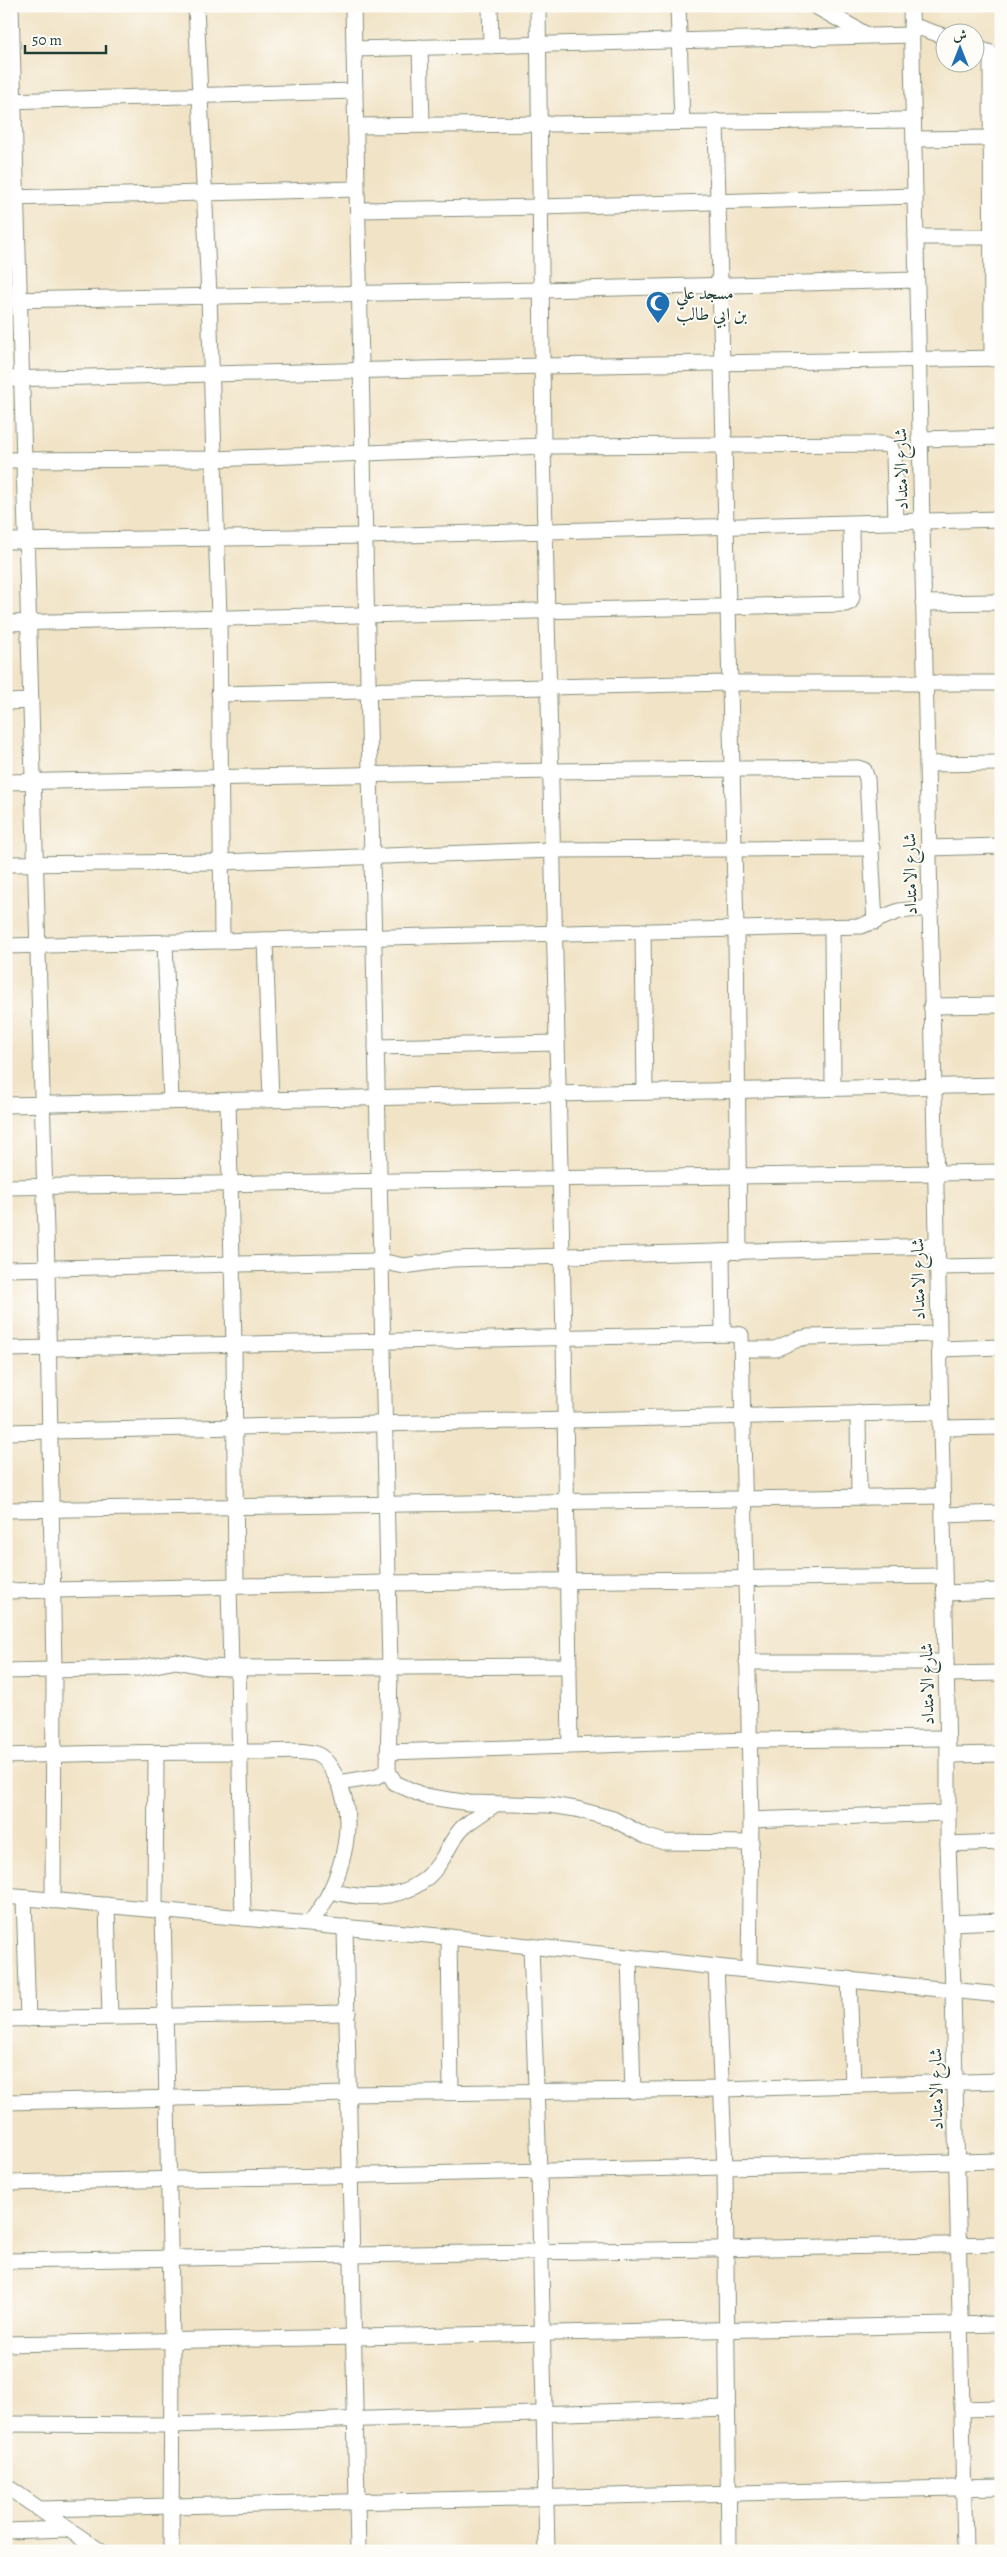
<svg xmlns="http://www.w3.org/2000/svg" width="1007" height="2557" font-family="Alegreya,Amiri,serif">
  <rect width="100%" height="100%" fill="#fdfcf7"/>
  <filter id="ink" filterUnits="userSpaceOnUse"><feTurbulence type="fractalNoise" baseFrequency=".02" numOctaves="2"/><feDisplacementMap in="SourceGraphic" scale="10" xChannelSelector="R" yChannelSelector="G"/><feConvolveMatrix kernelMatrix="1 2 1 2 8 2 1 2 1" color-interpolation-filters="sRGB"/></filter>
  <filter id="wash" filterUnits="userSpaceOnUse"><feTurbulence type="fractalNoise" baseFrequency=".0096" numOctaves="4" result="noise"/><feDisplacementMap in="SourceGraphic" scale="20" xChannelSelector="R" yChannelSelector="G"/><feGaussianBlur stdDeviation="1.12" result="paint"/><feColorMatrix in="noise" values="0 0 0 0 0 0 0 0 0 0 0 0 0 0 0 0 0 1.4 0 .05"/><feComposite in="paint" operator="in"/></filter>
  <g filter="url(#wash)">
    <rect width="100%" height="100%" fill="#f1e3c6"/>
  </g>
  <g filter="url(#ink)">
    <g fill="none" stroke-linecap="round" stroke-linejoin="round">
      <defs>
        <g id="minor">
          <polyline points="11,6 47,1268 54,1670 53,1901"/>
          <polyline points="196,6 209,296 219,618 222,941"/>
          <polyline points="353,6 390,1667 388,1771 395,1783 424,1796 469,1803 550,1805 576,1809 613,1819 645,1836 664,1842 751,1843"/>
          <polyline points="490,6 491,46"/>
          <polyline points="538,6 543,446 564,1338 570,1745"/>
          <polyline points="678,6 682,122"/>
          <polyline points="815,6 867,35"/>
          <polyline points="911,6 948,1755 948,1844 953,1989 965,2551"/>
          <polyline points="911,25 944,36"/>
          <polyline points="420,47 422,125"/>
          <polyline points="974,47 999,56"/>
          <polyline points="354,49 911,35"/>
          <polyline points="991,53 992,359"/>
          <polyline points="6,101 355,91"/>
          <polyline points="716,121 736,929 739,1252"/>
          <polyline points="356,126 913,120"/>
          <polyline points="914,139 992,138"/>
          <polyline points="8,198 357,189"/>
          <polyline points="358,210 541,207 915,196"/>
          <polyline points="916,237 992,237"/>
          <polyline points="6,300 542,290 916,280"/>
          <polyline points="6,379 543,366 1001,358"/>
          <polyline points="919,439 1001,437"/>
          <polyline points="6,460 214,459 543,446 883,444 890,446 894,456 896,522"/>
          <polyline points="6,541 365,536 1001,519"/>
          <polyline points="923,603 1001,602"/>
          <polyline points="6,623 845,604 850,602 852,597 851,524"/>
          <polyline points="219,694 729,683 1001,683"/>
          <polyline points="6,702 31,701"/>
          <polyline points="927,764 1001,763"/>
          <polyline points="6,782 551,771 858,768 864,770 867,779 875,922"/>
          <polyline points="928,848 1001,846"/>
          <polyline points="6,864 221,862 553,850 872,848"/>
          <polyline points="832,927 833,1088"/>
          <polyline points="643,931 645,1092"/>
          <polyline points="265,940 271,1099"/>
          <polyline points="165,942 171,1101"/>
          <polyline points="6,946 861,926 899,911 930,908"/>
          <polyline points="931,1006 1001,1005"/>
          <polyline points="376,1047 557,1043"/>
          <polyline points="228,1100 234,1345 236,1586"/>
          <polyline points="6,1105 1001,1085"/>
          <polyline points="6,1187 1001,1172"/>
          <polyline points="722,1252 723,1334"/>
          <polyline points="936,1267 1001,1266"/>
          <polyline points="6,1269 380,1261 404,1266 452,1259 936,1246"/>
          <polyline points="6,1349 734,1334 741,1335 751,1820 749,1970"/>
          <polyline points="742,1349 775,1349 798,1339 808,1337 937,1334"/>
          <polyline points="939,1349 1001,1347"/>
          <polyline points="858,1413 859,1497"/>
          <polyline points="941,1428 1001,1427"/>
          <polyline points="6,1432 940,1412"/>
          <polyline points="6,1510 942,1496"/>
          <polyline points="943,1515 1001,1513"/>
          <polyline points="229,1586 231,1668"/>
          <polyline points="6,1591 387,1583 944,1576"/>
          <polyline points="944,1593 1001,1591"/>
          <polyline points="747,1662 946,1662"/>
          <polyline points="238,1668 243,1918"/>
          <polyline points="6,1671 140,1668 176,1661 206,1667 231,1668 569,1666"/>
          <polyline points="946,1674 1001,1673"/>
          <polyline points="388,1752 749,1740 947,1738"/>
          <polyline points="948,1755 1001,1754"/>
          <path d="M 6,1756 C 88,1753 171,1752 253,1752 C 270,1753 304,1748 318,1755 C 326,1759 331,1768 335,1775 C 361,1821 341,1885 309,1924"/>
          <polyline points="339,1783 375,1777 388,1771"/>
          <polyline points="751,1820 947,1813"/>
          <polyline points="948,1844 1001,1842"/>
          <path d="M 331,1891 C 368,1901 414,1900 438,1865 C 447,1853 452,1838 463,1827 C 473,1819 484,1812 494,1805"/>
          <polyline points="6,1896 449,1937 716,1967 1001,1995"/>
          <polyline points="24,1898 28,2019"/>
          <polyline points="107,1905 110,2017"/>
          <polyline points="155,1910 156,1754"/>
          <polyline points="163,1911 172,2341 171,2551"/>
          <polyline points="950,1923 1001,1921"/>
          <polyline points="345,1927 358,2551"/>
          <polyline points="449,1937 451,2092"/>
          <polyline points="531,1946 539,2170 547,2551"/>
          <polyline points="629,1957 633,2091"/>
          <polyline points="716,1967 725,2168 729,2551"/>
          <polyline points="849,1979 853,2085"/>
          <polyline points="6,2019 348,2013"/>
          <polyline points="6,2102 349,2094 722,2089 1001,2081"/>
          <polyline points="6,2183 1001,2161"/>
          <polyline points="6,2261 1001,2244"/>
          <polyline points="6,2344 1001,2324"/>
          <polyline points="962,2409 1001,2408"/>
          <polyline points="6,2424 172,2425 728,2408"/>
          <polyline points="6,2486 100,2551"/>
          <polyline points="38,2509 1001,2487"/>
          <polyline points="6,2531 67,2529"/>
        </g>
      </defs>
      <!-- minor casing -->
      <use href="#minor" stroke="#88907d" stroke-width="17"/>
      <!-- minor -->
      <use href="#minor" stroke="#fff" stroke-width="15"/>
    </g>
  </g>
  <!-- icons -->
  <defs>
    <symbol id="mosque-pin" viewBox="-11 -11 22 30"><path d="M0 17L-7.5 6A9.5 9.5 0 1 1 7.5 6Z" fill="#1f6fb2" stroke="#fdfcf7"/><path d="M3.5-4.9A6 6 0 1 0 3.5 4.9A5 5 0 1 1 3.5-4.9Z" fill="#fff"/></symbol>
  </defs>
  <g fill-rule="evenodd">
    <use href="#mosque-pin" x="644" y="289" width="28" height="38"/>
  </g>
  <g text-anchor="middle" stroke-width="4" stroke-linejoin="round" paint-order="stroke">
    <!-- poi labels -->
    <g font-size="18" fill="#1f3d34" stroke="#fdfcf7" text-anchor="start">
      <text x="676" y="299">مسجد علي<tspan x="676" dy="21">بن ابي طالب</tspan></text>
    </g>
    <!-- street labels -->
    <g font-size="18" fill="#1f3d34" stroke="#fdfcf7">
      <text transform="translate(901 469) rotate(-91)" y="6">شارع الامتداد</text>
      <text transform="translate(910 874) rotate(-91)" y="6">شارع الامتداد</text>
      <text transform="translate(918 1279) rotate(-91)" y="6">شارع الامتداد</text>
      <text transform="translate(927 1684) rotate(-91)" y="6">شارع الامتداد</text>
      <text transform="translate(936 2089) rotate(-91)" y="6">شارع الامتداد</text>
    </g>
  </g>
  <!-- margin -->
  <rect width="1007" height="2557" fill="none" stroke="#fdfcf7" stroke-width="25"/>
  <!-- north arrow -->
  <g transform="translate(960 48)"><circle r="24" fill="#fdfcf7" stroke="#a4b0a9"/>
  <path d="M0-4L9 19L0 12L-9 19Z" fill="#1f6fb2"/>
  <text y="-8" font-size="14" font-weight="bold" text-anchor="middle" fill="#1f3d34">ش</text>
  </g>
  <!-- scale -->
  <path d="M25 45v8h81v-8" fill="none" stroke="#1f3d34" stroke-width="2.5"/>
  <text x="32" y="45" font-size="15" fill="#1f3d34" stroke="#fdfcf7" stroke-width="4" paint-order="stroke">50 m</text>
</svg>
